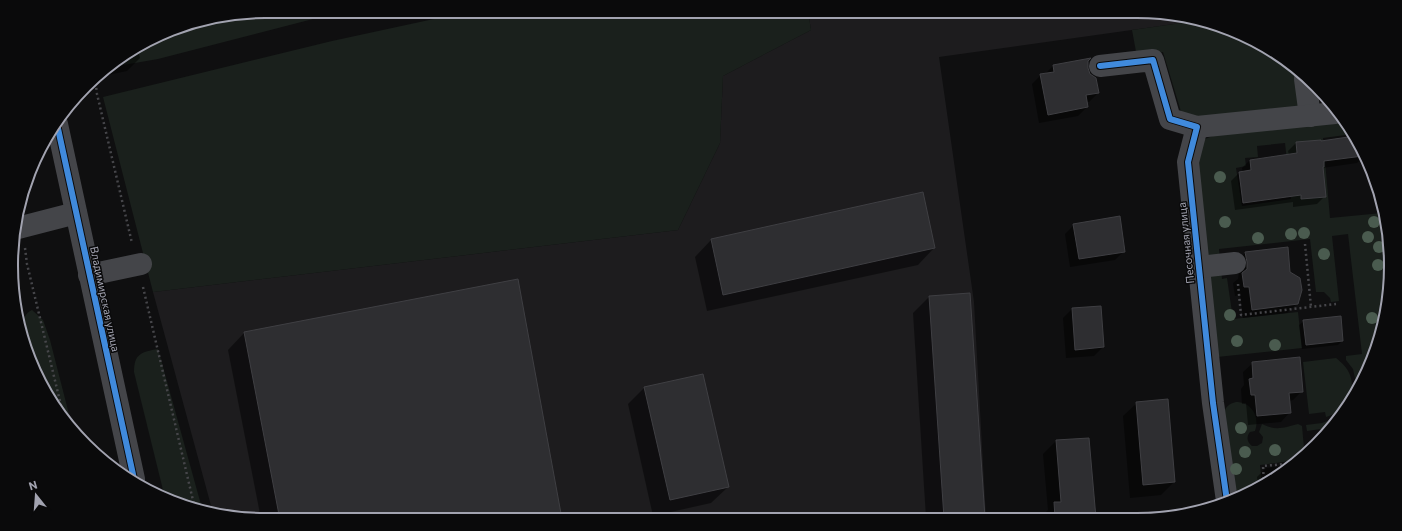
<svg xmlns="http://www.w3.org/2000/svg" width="1402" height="531" font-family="Commissioner,sans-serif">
  <rect width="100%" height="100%" fill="#0f0f10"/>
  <!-- built -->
  <polygon fill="#1d1c1e" points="808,11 1136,11 1203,20 939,57 974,302 986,518 266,520 213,513 153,292 678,230 720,143 723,76 811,30"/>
  <!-- green -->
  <g fill="#1a201c" fill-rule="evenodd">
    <polygon points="266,11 344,11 158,59 112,67 91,82 98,74 183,25"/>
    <polygon points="482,11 808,11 811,30 723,76 720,143 678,230 153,292 103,97 332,41 443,17"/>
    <polygon points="1203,20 1292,64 1300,73 1301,107 1201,121 1182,115 1163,52 1137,57 1132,30"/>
    <path d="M 1342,121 L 1353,134 L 1323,138 L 1330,218 L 1382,213 L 1389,233 L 1382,332 L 1357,388 L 1353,369 L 1346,360 L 1346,356 L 1362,354 L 1348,234 L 1332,236 L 1339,301 L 1331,302 L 1330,298 L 1324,292 L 1316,292 L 1310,239 L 1219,249 L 1222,279 L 1227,278 L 1233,319 L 1298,312 L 1302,348 L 1217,357 L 1195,153 L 1205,139 L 1215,135 ZM 1321,140 L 1324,167 L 1299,169 L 1296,143 ZM 1285,143 L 1291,199 L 1242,206 L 1236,168 L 1246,166 L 1245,158 L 1258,157 L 1257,146 Z"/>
    <path d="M 32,310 L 43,320 L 50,340 L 72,426 L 54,407 L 22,330 C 23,322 24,313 32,310 Z"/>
    <path d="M 158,349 L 203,512 L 199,511 L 164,494 L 134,372 C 134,354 141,352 158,349 Z"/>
    <path d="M 1336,358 C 1342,363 1347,367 1350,375 C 1357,393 1344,413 1326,417 L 1325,412 L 1309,414 L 1303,362 Z"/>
    <path d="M 1236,402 C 1252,402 1260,417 1255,431 L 1250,432 C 1246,437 1247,442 1252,446 L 1257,446 L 1262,443 L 1263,437 L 1259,432 L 1262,424 C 1276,431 1283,428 1298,424 L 1302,426 L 1304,448 L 1313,447 L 1304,457 L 1299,460 L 1260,465 L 1262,485 L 1249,494 L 1234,498 L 1224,413 C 1226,406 1229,404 1236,402 Z"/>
    <polygon points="1340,416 1328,430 1328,428 1307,431 1306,425 1322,423"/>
  </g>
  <!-- shadow -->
  <g fill="#0007">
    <polygon points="138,51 140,58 127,71 98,77 98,74"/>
    <polygon points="1087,61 1087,68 1098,93 1089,102 1086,102 1087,107 1078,116 1039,123 1032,84 1041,75 1045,74 1053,66"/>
    <polygon points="1356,137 1363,157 1357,163 1322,168 1325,196 1317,204 1293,207 1293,202 1235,210 1231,181 1239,173 1243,173 1242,168 1250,160 1289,155 1288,151 1296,143 1320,141 1321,142"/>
    <polygon points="922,193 934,248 918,265 707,311 695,257 711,240"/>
    <polygon points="1074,225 1124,251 1115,260 1070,267 1065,234"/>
    <polygon points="1245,253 1290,273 1297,304 1287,313 1243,318 1240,295 1235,296 1233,283 1238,279 1239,272 1236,262"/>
    <polygon points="517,280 561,519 261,519 228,350 244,333"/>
    <polygon points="969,294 984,518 926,518 913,313 930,296"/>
    <polygon points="1072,309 1103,347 1094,356 1066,358 1063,318"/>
    <polygon points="1304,321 1342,341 1338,345 1302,349 1299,325"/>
    <polygon points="1253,363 1302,391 1293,400 1289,401 1290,412 1281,422 1248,425 1246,403 1242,404 1241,389 1244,385 1243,372"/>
    <polygon points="644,388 728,487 711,503 653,516 628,404"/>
    <polygon points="1137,403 1174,482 1161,495 1130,498 1123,416"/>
    <polygon points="1056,441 1095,518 1041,518 1041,517 1048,510 1043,454"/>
    <polygon points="1292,465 1258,488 1257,477 1266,468"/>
  </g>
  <!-- building -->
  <g fill="#2e2e31" stroke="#3f3f43">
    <polygon points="1091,58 1088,61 1088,68 1090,74 1096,78 1099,93 1086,95 1088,107 1048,115 1040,74 1054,72 1053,65"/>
    <polygon points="1355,136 1363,156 1324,161 1324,167 1323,167 1326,197 1301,199 1301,195 1243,203 1239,172 1251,170 1250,160 1297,153 1296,142 1321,140 1321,141"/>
    <polygon points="923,192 935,248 723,295 711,239"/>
    <polygon points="1120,216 1125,252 1079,259 1073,224"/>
    <polygon points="1288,247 1290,272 1300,278 1302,290 1298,304 1252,310 1249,287 1244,287 1242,273 1247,269 1247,262 1245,252"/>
    <polygon points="518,279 562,519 280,520 244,332"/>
    <polygon points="970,293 985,518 944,518 929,296"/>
    <polygon points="1101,306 1104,347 1075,350 1072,308"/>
    <polygon points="1341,316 1343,341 1306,345 1303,320"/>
    <polygon points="1300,357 1303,392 1289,393 1291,413 1257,416 1255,395 1251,395 1249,379 1253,378 1252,362"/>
    <polygon points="703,374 729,487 670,500 644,387"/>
    <polygon points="1168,399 1175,482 1143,485 1136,402"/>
    <polygon points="1089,438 1096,518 1055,518 1054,502 1061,502 1056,440"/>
  </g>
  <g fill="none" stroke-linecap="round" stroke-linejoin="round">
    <!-- path -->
    <g stroke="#46464a" stroke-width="2.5" stroke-dasharray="2 3" stroke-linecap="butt">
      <polyline points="95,78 97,94 132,243"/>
      <polyline points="1305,244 1311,307"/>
      <polyline points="25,248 27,264 64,418"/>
      <polyline points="1238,284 1241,315 1336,304"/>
      <polyline points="143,287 195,509"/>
      <polyline points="1264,484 1263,466 1295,463"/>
    </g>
    <!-- minor -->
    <g stroke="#444549" stroke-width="22">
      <polyline points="1100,66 1153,60 1170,119 1197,127 1188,162 1213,403 1227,501"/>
      <polyline points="1305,79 1310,116"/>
      <polyline points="57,124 134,479"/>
      <polyline points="1197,127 1335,113"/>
      <polyline points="14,229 76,213"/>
      <polyline points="1199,267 1235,263"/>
      <polyline points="89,275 141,264"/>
    </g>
    <defs>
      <g id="cycleway">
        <polyline points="1100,66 1153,60 1170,119 1197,127 1188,162 1213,403 1227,501"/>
        <polyline points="57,124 134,479"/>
      </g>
    </defs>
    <!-- cycleway casing -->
    <use href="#cycleway" stroke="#0a0a0b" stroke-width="8"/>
    <!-- cycleway -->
    <use href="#cycleway" stroke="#408adc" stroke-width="6"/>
  </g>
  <!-- trees -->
  <g fill="#4a5b4f">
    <circle cx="1220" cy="177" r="6"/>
    <circle cx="1225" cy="222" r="6"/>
    <circle cx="1374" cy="222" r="6"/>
    <circle cx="1304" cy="233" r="6"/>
    <circle cx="1291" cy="234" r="6"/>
    <circle cx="1368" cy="237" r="6"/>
    <circle cx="1258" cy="238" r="6"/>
    <circle cx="1379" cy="247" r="6"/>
    <circle cx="1324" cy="254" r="6"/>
    <circle cx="1378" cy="265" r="6"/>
    <circle cx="1230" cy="315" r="6"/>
    <circle cx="1372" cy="318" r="6"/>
    <circle cx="1237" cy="341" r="6"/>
    <circle cx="1275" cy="345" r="6"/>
    <circle cx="1241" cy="428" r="6"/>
    <circle cx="1275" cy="450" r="6"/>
    <circle cx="1245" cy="452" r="6"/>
    <circle cx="1236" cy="469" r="6"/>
  </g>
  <g text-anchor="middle" stroke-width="3" stroke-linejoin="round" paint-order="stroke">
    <!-- street labels -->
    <g font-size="11" fill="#a2a3b0" stroke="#0a0a0b">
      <text transform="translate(1186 243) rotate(-96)" y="4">Песочная улица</text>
      <text transform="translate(105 299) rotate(78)" y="4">Владимирская улица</text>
    </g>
  </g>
  <!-- crop -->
  <path d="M0 0H1402V531H0ZM265 18H1137A247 247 0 0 1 1384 265V266A247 247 0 0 1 1137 513H265A247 247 0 0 1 18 266V265A247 247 0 0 1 265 18Z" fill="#0a0a0b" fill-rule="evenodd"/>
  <path fill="none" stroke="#a2a3b0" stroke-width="2" d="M265 18H1137A247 247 0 0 1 1384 265V266A247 247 0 0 1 1137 513H265A247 247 0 0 1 18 266V265A247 247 0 0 1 265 18Z"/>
  <!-- north arrow -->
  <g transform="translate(36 495) rotate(343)" stroke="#0a0a0b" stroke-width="3" paint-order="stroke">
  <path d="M0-3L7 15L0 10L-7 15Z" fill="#a2a3b0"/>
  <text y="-6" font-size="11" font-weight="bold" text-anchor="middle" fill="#a2a3b0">N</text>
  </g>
</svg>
